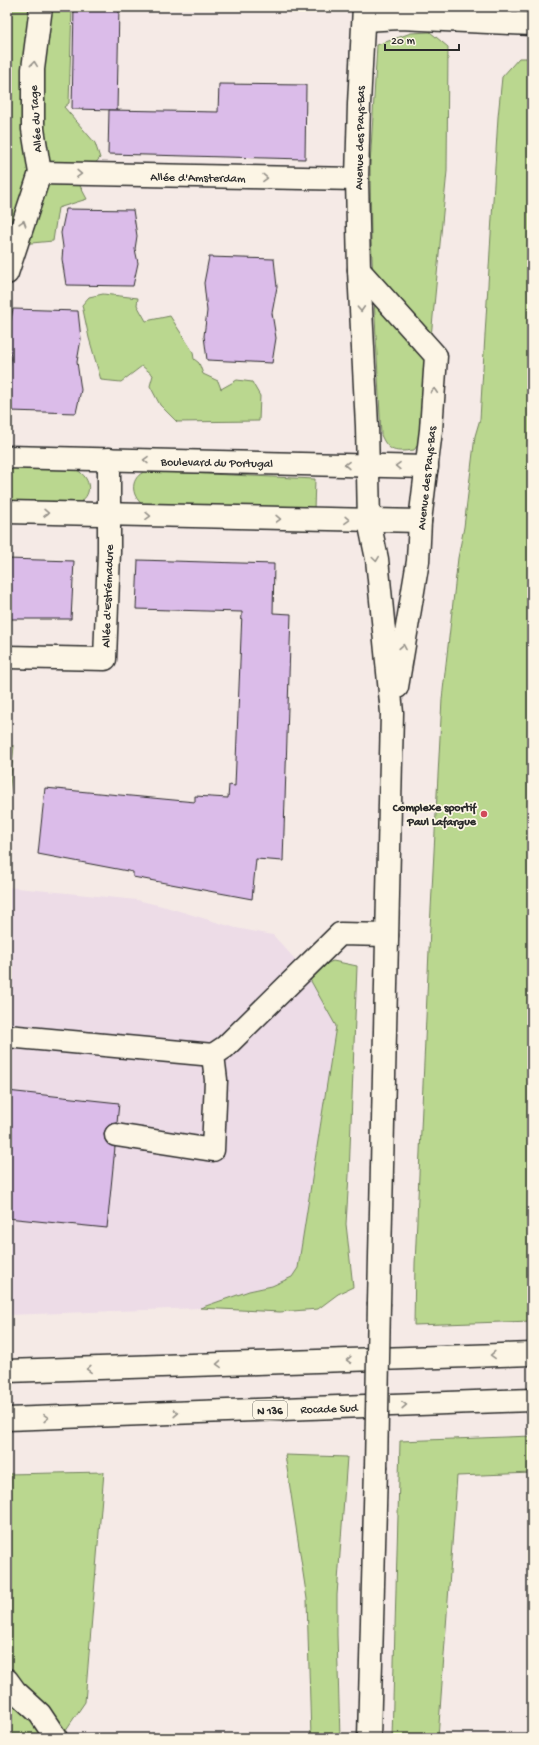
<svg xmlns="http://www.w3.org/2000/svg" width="539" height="1745" font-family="'Gochi Hand',sans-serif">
  <rect width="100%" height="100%" fill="#f5eae6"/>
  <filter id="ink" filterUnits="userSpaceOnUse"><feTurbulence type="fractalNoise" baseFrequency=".025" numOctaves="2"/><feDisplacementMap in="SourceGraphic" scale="8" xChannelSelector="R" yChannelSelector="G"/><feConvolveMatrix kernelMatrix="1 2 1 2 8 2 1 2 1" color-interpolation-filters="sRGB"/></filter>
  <g filter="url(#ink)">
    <!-- built -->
    <polygon fill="#eddce7" points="7,887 137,900 166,907 236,928 273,935 304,969 336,1025 298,1268 292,1277 272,1286 249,1291 200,1308 7,1315"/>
    <!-- green -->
    <g fill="#bad78f" stroke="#72815d">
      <polygon points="7,7 72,7 69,103 64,107 95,143 100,158 78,182 87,199 58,208 53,241 10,245 7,263"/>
      <path d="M 430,32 L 448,47 L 447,171 L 421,441 L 414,450 C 396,452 389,453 381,435 L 371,238 L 370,167 L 377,45 L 411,33 Z"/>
      <polygon points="519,58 532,58 532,269 530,327 532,332 532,1321 414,1325 415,1264 430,928 442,699 458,558 464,527 475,436 480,419 498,117 502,77"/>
      <polygon points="103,294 138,298 137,305 146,321 170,316 193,352 194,359 199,363 203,374 218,381 221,389 237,380 252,382 260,396 259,421 177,422 160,405 150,386 153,375 142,366 121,382 101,380 89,338 82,305 89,297"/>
      <path d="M 7,467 L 77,470 C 92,479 93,496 77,504 L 7,504 Z"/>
      <path d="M 146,471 L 315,479 L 314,510 L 143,505 C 130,495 130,477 146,471 Z"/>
      <polygon points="7,746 14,746 7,815"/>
      <polygon points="333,961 357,966 349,1175 346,1224 353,1287 338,1294 318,1309 280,1312 200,1308 249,1291 272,1286 292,1277 298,1268 336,1026 307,974 320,966"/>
      <polygon points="532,1436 532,1473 457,1476 438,1738 392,1738 400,1441"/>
      <polygon points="285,1455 347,1457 337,1595 337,1635 340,1738 311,1738 307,1599"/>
      <polygon points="104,1472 85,1702 63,1734 64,1738 7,1738 7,1474"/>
    </g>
    <!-- building -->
    <g fill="#dbbce9" stroke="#2b2b2b">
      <polygon points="74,7 119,7 117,110 72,109"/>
      <polygon points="219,84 306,85 305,159 108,154 109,110 218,112"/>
      <polygon points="66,209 133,210 137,236 135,249 138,263 133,286 66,285 62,259 63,247 61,233"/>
      <polygon points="209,257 274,259 277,287 272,313 276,338 272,363 207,360 204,336 207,311 204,283"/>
      <polygon points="13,309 78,311 81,339 77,362 81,390 76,413 10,411 7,380 11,359 8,334"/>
      <polygon points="7,559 74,561 71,619 7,619"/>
      <polygon points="138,560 274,564 273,613 291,614 283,861 256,859 252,899 133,877 133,872 38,854 45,788 195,802 195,796 228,798 229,785 235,786 242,612 136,609"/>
      <polygon points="7,1091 119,1103 117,1123 111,1124 107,1127 104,1133 105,1140 108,1144 115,1147 107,1228 7,1218"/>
    </g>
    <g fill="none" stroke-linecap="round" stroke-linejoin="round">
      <defs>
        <g id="minor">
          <polyline points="364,20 400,18 532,24"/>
          <polyline points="40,173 357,179"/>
          <polyline points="7,273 40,173 33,129 33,69 41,7"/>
          <polyline points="7,457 427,467"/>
          <polyline points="7,512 420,521"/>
          <polyline points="7,657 105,659 109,552 109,459"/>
          <polyline points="7,1036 213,1055"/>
          <polyline points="116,1135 213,1150 216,1080 213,1055 225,1047 340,934 387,935"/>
          <polyline points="7,1680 15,1691 40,1714 56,1738"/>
        </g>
        <g id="major">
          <polyline points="364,7 359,104 357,179 359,270 367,426 369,521 377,559 392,713 379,1303"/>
          <polyline points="359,270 436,356 431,430 420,521 418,561 397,687"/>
          <polyline points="369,1738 376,1468"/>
        </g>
        <g id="highway">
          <polyline points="7,1371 532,1354"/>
          <polyline points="7,1419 532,1400"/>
        </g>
      </defs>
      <!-- minor casing -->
      <use href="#minor" stroke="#2b2b2b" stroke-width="25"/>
      <!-- major casing -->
      <use href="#major" stroke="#2b2b2b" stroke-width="25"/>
      <!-- highway casing -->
      <use href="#highway" stroke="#2b2b2b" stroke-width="25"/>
      <!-- minor -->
      <use href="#minor" stroke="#fcf5e5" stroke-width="22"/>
      <!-- major -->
      <use href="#major" stroke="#fcf5e5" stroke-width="22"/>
      <!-- highway -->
      <use href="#highway" stroke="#fcf5e5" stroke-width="22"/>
      <defs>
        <polyline id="major-bridge" points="376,1468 379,1303"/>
      </defs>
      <!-- major-bridge casing -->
      <use href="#major-bridge" stroke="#2b2b2b" stroke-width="25" stroke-linecap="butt"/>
      <!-- major-bridge -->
      <use href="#major-bridge" stroke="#fcf5e5" stroke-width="22"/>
    </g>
    <!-- one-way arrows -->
    <defs><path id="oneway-chevron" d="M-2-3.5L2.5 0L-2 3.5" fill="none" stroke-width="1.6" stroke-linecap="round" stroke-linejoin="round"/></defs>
    <g stroke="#949088">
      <use href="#oneway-chevron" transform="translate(34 64) rotate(-84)"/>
      <use href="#oneway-chevron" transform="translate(79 174) rotate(2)"/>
      <use href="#oneway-chevron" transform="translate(265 178) rotate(1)"/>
      <use href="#oneway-chevron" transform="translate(23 223) rotate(-72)"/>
      <use href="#oneway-chevron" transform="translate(361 309) rotate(87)"/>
      <use href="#oneway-chevron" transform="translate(434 391) rotate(-86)"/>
      <use href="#oneway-chevron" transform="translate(146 460) rotate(-179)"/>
      <use href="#oneway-chevron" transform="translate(347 465) rotate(-179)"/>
      <use href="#oneway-chevron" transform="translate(398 466) rotate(-179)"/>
      <use href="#oneway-chevron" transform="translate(46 513) rotate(1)"/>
      <use href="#oneway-chevron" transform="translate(148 516) rotate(1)"/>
      <use href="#oneway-chevron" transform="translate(278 519) rotate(1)"/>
      <use href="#oneway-chevron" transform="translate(347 520) rotate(2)"/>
      <use href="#oneway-chevron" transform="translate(376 559) rotate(82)"/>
      <use href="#oneway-chevron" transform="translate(403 647) rotate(-80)"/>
      <use href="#oneway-chevron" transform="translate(493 1355) rotate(178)"/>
      <use href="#oneway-chevron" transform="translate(349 1360) rotate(178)"/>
      <use href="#oneway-chevron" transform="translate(219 1364) rotate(178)"/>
      <use href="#oneway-chevron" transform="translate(89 1369) rotate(178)"/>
      <use href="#oneway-chevron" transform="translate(404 1405) rotate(-2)"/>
      <use href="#oneway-chevron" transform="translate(176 1413) rotate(-2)"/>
      <use href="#oneway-chevron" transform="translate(46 1418) rotate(-2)"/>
    </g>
  </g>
  <!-- markers -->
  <circle fill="#d1495b" stroke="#fcf5e5" stroke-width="1.5" cx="484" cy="814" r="4"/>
  <g text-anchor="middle" stroke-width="3.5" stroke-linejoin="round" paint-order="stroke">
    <!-- shield labels -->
    <rect fill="#fcf5e5" stroke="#6a6863" stroke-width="1" x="253" y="1401" width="34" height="18" rx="3"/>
    <g font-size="11" font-weight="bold" fill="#2b2b2b">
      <text x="270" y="1414">N 136</text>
    </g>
    <!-- street labels -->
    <g font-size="12" fill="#2b2b2b" stroke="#fcf5e5">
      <text transform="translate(35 119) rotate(-94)" y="4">Allée du Tage</text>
      <text transform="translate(359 138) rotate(-89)" y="4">Avenue des Pays-Bas</text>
      <text transform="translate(198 177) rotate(1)" y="4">Allée d'Amsterdam</text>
      <text transform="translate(217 462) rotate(1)" y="4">Boulevard du Portugal</text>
      <text transform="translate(426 478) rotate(-84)" y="4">Avenue des Pays-Bas</text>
      <text transform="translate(107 596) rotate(-88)" y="4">Allée d'Estrémadure</text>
      <text transform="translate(329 1408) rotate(-2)" y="4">Rocade Sud</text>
    </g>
    <!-- poi labels -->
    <g font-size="12" font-weight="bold" fill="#2b2b2b" stroke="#fcf5e5" text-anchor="end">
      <text x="476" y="811">Complexe sportif<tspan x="476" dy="14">Paul Lafargue</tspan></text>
    </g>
  </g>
  <!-- margin -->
  <rect width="539" height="1745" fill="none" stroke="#fcf5e5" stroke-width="24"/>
  <rect x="12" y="12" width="515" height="1721" fill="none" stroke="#2b2b2b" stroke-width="1.5" filter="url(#ink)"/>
  <!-- scale -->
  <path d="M385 44v6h74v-6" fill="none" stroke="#2b2b2b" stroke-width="2"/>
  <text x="391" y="44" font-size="12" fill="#2b2b2b" stroke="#fcf5e5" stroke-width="3" paint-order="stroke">20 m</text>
</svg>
